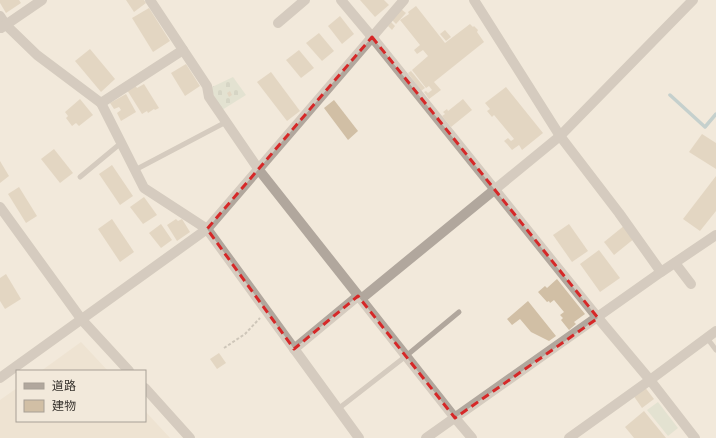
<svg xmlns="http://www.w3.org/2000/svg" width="716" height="438" font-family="Spectral,'Noto Sans JP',serif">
  <defs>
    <pattern id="cemetery-stones" width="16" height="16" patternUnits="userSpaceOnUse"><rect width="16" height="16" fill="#d1dac6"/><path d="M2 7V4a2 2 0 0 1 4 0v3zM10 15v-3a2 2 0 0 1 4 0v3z" fill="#b4bcaa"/></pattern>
  </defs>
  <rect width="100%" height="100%" fill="#f2e9db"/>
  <!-- built -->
  <g fill="#e9dcc8">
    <polygon points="81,342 108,371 41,371"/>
    <polygon points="17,388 17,421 145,421 145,411 170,438 0,438 0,400"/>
  </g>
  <!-- green -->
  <polygon fill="#d1dac6" points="658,402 678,428 668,436 647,410"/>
  <!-- cemetery -->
  <polygon fill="url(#cemetery-stones)" points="233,77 246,95 222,110 210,88"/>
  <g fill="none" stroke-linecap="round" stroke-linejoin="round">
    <!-- stream -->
    <polyline stroke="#8fb1bc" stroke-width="3.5" points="670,95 705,127 716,114"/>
  </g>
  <!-- building -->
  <g fill="#d1bfa5">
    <polygon points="0,0 19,0 21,3 6,13 0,3"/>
    <polygon points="126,0 144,0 146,3 134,12"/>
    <polygon points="360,0 384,0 389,5 375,17"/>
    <polygon points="416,6 445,43 470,24 473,27 474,26 478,30 477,32 484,42 434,82 441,90 429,99 424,92 426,91 428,93 432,90 429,86 426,88 412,70 428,56 423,50 417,54 414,50 420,45 400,20 409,14 408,12"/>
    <polygon points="149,8 170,41 153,52 132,18"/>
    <polygon points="401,9 406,13 396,24 392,20"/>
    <polygon points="340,16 354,34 342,44 328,26"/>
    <polygon points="391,22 395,26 392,30 388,26"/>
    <polygon points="445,30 451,37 446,41 440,34"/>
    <polygon points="319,33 334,51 322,61 306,43"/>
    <polygon points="90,49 115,79 101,92 75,61"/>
    <polygon points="299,50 314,68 301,78 286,60"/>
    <polygon points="186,64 200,86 185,96 171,73"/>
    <polygon points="411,71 425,88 421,91 408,73"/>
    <polygon points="271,72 300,111 287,121 257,82"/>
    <polygon points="144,84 159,108 155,110 154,109 148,113 147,111 142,114 127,90 135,85 137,88"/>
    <polygon points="506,87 543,133 522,150 519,145 512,150 507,144 504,141 508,138 511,141 514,139 494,115 492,117 487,111 490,109 485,103"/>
    <polygon points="230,91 232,95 229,97 227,93"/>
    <polygon points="126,94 136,112 121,121 117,113 121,110 119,107 114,109 110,103"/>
    <polygon points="80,99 93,115 79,126 76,123 72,126 66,118 68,116 65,112"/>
    <polygon points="463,99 472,110 451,127 442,116 445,114 443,112 447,109 448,111"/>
    <polygon points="334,100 358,131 348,140 324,108"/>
    <polygon points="702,134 716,143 716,169 689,152"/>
    <polygon points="54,149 73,173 60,183 41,159"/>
    <polygon points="0,161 9,176 0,183"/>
    <polygon points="112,165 133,196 120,205 99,174"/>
    <polygon points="716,176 716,211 700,231 683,219"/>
    <polygon points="19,187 37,216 26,223 8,194"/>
    <polygon points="144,197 157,215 143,224 130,207"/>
    <polygon points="112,219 134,252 120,262 98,229"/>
    <polygon points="176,219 178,221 182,219 190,232 177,241 167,225"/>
    <polygon points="161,224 172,240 161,248 149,233"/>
    <polygon points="569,224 588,251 572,262 553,235"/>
    <polygon points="625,225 635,238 614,255 604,242"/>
    <polygon points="599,250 620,278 600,292 580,264"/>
    <polygon points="6,274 21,299 5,309 0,301 0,278"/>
    <polygon points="557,279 585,314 574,322 576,324 569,330 561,320 563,318 560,315 564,312 554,300 550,303 549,301 547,302 538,292 545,286 547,288"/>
    <polygon points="528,301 556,336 549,341 531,332 520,319 512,325 507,319"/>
    <polygon points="219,353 226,363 217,369 210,359"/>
    <polygon points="644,386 654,399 642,408 633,395"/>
    <polygon points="644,411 666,438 634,438 625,427"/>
  </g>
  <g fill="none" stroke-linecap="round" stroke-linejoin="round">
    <!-- path -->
    <polyline stroke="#a29b91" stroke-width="2" stroke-dasharray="3 2" stroke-linecap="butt" points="224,348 245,334 260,318"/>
    <!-- service -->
    <g stroke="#b1a79d" stroke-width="5">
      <polyline points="135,170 226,122"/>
      <polyline points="80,177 121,143"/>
      <polyline points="707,338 716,350"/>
      <polyline points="338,409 406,356 459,312"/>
    </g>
    <!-- minor -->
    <g stroke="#b1a79d" stroke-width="10">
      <polyline points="150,0 207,86 209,97 259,170 455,418 472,438"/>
      <polyline points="341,0 372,37 598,318 650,380 695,438"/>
      <polyline points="474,0 560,136 619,213 661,272"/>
      <polyline points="0,16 6,25 37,55 101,103 144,188 207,229 359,438"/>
      <polyline points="278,23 305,0"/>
      <polyline points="1,28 42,0"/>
      <polyline points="101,103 183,50"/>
      <polyline points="0,207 82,320 129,371"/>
      <polyline points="675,263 691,284"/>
      <polyline points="361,299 560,136 693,0"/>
      <polyline points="294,349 358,296"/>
      <polyline points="0,378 207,229 404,0"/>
      <polyline points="145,388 190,438"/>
      <polyline points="426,438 661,272 716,235"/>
      <polyline points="569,438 650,380 716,331"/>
    </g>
  </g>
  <!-- marked area -->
  <path d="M0 0H716V438H0ZM 372,37 L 598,318 L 455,418 L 358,296 L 294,349 L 207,229 Z" fill="#f2e9db" fill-opacity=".55" fill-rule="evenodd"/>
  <path fill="none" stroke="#d62828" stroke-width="3" stroke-dasharray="8 5" stroke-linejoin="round" d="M 372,37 L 598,318 L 455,418 L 358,296 L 294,349 L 207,229 Z"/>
  <!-- legend -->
  <rect x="16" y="370" width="130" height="52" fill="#f2e9db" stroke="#a7a096"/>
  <rect x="24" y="383" width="20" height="6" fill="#b1a79d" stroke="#a7a096"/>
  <text x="52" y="390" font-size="12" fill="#37332e">道路</text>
  <rect x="24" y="400" width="20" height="12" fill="#d1bfa5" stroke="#a7a096"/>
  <text x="52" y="410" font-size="12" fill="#37332e">建物</text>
</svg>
